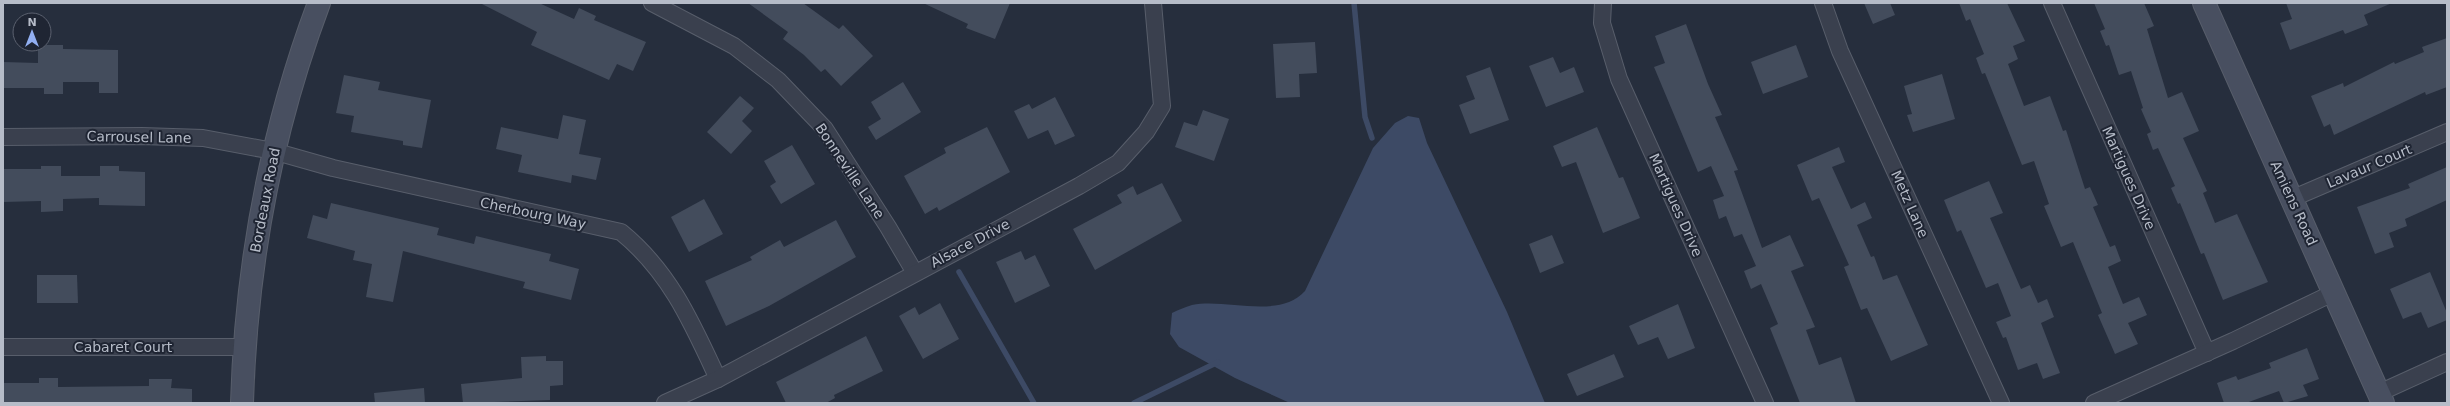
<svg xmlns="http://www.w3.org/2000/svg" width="2450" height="406" font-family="'DejaVu Sans',sans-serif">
  <rect width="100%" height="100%" fill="#262e3d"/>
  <!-- water -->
  <path fill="#3d4a65" d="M 1408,116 L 1419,118 L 1427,143 L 1507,312 L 1545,403 L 1290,403 L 1235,378 L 1179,347 L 1170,334 L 1172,313 C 1178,310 1185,307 1192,305 C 1227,298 1278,320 1305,291 L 1373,148 L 1395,123 Z"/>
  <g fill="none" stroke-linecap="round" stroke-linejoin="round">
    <!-- stream -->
    <g stroke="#3d4a65" stroke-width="5.5">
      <polyline points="1354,3 1365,117 1372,138"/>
      <polyline points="959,272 1034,403"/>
      <polyline points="1134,403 1218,362"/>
    </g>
  </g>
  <!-- building -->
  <g fill="#434c5c">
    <polygon points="480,3 539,3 574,19 579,8 596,16 594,20 646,42 633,71 617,64 609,80 531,45 537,32"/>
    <polygon points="748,3 803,3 839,29 843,25 873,56 841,86 825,69 821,72 804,55 783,39 788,32"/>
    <polygon points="923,3 1010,3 995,39 966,28 968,24"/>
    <polygon points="1864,3 1890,3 1895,15 1873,24"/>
    <polygon points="1959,3 2007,3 2025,41 2013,46 2018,59 2008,64 2024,106 2050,96 2063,131 2066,130 2085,189 2090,187 2098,205 2093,207 2110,247 2115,245 2121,261 2108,267 2123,304 2139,297 2147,315 2128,323 2138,344 2115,354 2098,315 2102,313 2073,242 2061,247 2044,206 2049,204 2034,161 2022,165 1985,73 1982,74 1976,58 1984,54 1970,19 1966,21"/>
    <polygon points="2094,3 2144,3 2154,26 2147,29 2168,98 2182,92 2199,131 2183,138 2207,191 2203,193 2215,223 2237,214 2268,282 2223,300 2204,253 2201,254 2180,203 2178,204 2171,188 2175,186 2158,148 2153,150 2147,134 2151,132 2141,109 2143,108 2131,71 2119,75 2109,45 2106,46 2100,31 2105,29"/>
    <polygon points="2286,3 2392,3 2364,15 2368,25 2345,34 2343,30 2290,50 2280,23 2292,19"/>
    <polygon points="1686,24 1708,84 1722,115 1715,117 1738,170 1734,171 1762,248 1790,235 1804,266 1791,271 1815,327 1806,330 1819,365 1841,357 1856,403 1800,403 1770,328 1778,324 1761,284 1751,289 1744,271 1756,266 1742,234 1734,237 1726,216 1719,219 1713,200 1724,196 1711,166 1698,172 1654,67 1665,63 1655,36"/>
    <polygon points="2447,38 2447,87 2426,95 2425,92 2334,135 2330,124 2324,127 2311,96 2343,83 2344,87 2394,62 2395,64 2424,52 2422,47"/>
    <polygon points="1315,42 1317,73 1299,74 1300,97 1276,98 1273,44"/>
    <polygon points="38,45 63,45 63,49 118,50 118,93 99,93 99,82 63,82 63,94 44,94 44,88 3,88 3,62 38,63"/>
    <polygon points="1796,45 1808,77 1763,94 1751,62"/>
    <polygon points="1553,57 1560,73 1574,67 1584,92 1546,107 1529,66"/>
    <polygon points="1490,67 1509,120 1470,134 1459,105 1475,99 1466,76"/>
    <polygon points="1942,74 1955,119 1913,132 1907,115 1912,114 1904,86"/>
    <polygon points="344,75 380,82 378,90 431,100 422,148 403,145 403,141 351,132 354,116 336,113"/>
    <polygon points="903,82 921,112 876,140 868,127 881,119 871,102"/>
    <polygon points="740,96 754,108 742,121 752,131 731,154 707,132"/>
    <polygon points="1055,97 1075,136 1055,145 1048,130 1028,139 1014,111 1029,104 1032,109"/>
    <polygon points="1203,110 1229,119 1214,161 1175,147 1184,122 1197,126"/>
    <polygon points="563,115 586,120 579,154 601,158 596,180 572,175 571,183 518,172 522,155 496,149 501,127 558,139"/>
    <polygon points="987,127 1010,172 939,211 937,207 925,214 904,176 946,153 944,148"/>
    <polygon points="1597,127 1619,178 1623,177 1640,218 1603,233 1576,162 1562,167 1553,146"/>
    <polygon points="792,145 815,184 781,204 770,186 776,182 764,161"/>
    <polygon points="1839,147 1845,162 1832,167 1851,209 1865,202 1872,218 1857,225 1871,257 1874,256 1883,280 1897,275 1928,345 1891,361 1867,308 1861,310 1844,267 1849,265 1819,198 1812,201 1797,165"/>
    <polygon points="41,166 61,166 61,176 100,176 100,166 119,166 119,171 145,172 145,206 99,205 99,198 63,199 63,211 41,212 41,201 3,202 3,169 41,169"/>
    <polygon points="2447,167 2447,200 2405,219 2407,226 2389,233 2394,247 2375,254 2357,207 2410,188 2408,184"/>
    <polygon points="1989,181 2003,213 1990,218 2021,289 2030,285 2038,303 2047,299 2054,317 2041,323 2060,373 2043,379 2037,363 2018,370 2006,337 2003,338 1996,322 2011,316 1998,283 1986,288 1961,230 1957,232 1944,200"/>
    <polygon points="1162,183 1182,221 1095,270 1073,229 1122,203 1117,195 1133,186 1137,195"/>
    <polygon points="704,199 723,234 689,252 671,217"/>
    <polygon points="331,203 439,228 437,235 474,244 476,236 551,254 549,261 579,269 571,300 523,288 525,282 403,251 393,302 366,297 372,264 353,260 355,251 307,238 313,215 327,219"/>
    <polygon points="836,220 856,257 769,306 726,326 705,281 752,260 750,257 780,240 784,247"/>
    <polygon points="1552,235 1564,263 1540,273 1529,244"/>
    <polygon points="1021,251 1025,260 1035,255 1050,286 1015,303 996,262"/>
    <polygon points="2430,272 2447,313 2447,320 2428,328 2421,312 2403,319 2390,289"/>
    <polygon points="37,275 77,275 78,303 37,303"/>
    <polygon points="940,303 959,339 923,359 899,316 915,307 919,315"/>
    <polygon points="1678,304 1695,348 1668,359 1658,337 1638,345 1629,326"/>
    <polygon points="866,336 883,371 834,395 835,398 826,403 786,403 776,382"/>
    <polygon points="2307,348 2319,379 2303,385 2308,396 2284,403 2279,391 2246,403 2224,403 2217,383 2236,376 2238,380 2271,368 2269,363"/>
    <polygon points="1614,354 1624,377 1577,396 1567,374"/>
    <polygon points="546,356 546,361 563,361 563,385 550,386 550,400 463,403 461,384 522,378 521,357"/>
    <polygon points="39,378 58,378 58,387 149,386 149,379 172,379 171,388 192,389 192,403 3,403 3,383 39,383"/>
    <polygon points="424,388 425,403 375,403 374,393"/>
  </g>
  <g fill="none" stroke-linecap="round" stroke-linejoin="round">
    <defs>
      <g id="street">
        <polyline points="652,3 734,46 778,80 825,129 888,227 915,273"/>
        <polyline points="1603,3 1602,23 1619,79 1765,403"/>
        <polyline points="1823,3 1840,51 2001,403"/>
        <polyline points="2052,3 2207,353"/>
        <path d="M 3,137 L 142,136 L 203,138 L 273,151 L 333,168 L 621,232 C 670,272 692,323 718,379"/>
        <polyline points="2291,199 2447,132"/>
        <polyline points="3,347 244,347"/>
        <polyline points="2379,393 2447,362"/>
        <polyline points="665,403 718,379 1079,186 1118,163 1146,132 1162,106 1153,3"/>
        <polyline points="2094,403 2233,341 2335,292"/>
      </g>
      <g id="secondary">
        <polyline points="2204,3 2383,403"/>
        <path d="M 242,403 C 246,267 271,131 319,3"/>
      </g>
    </defs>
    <!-- street casing -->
    <use href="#street" stroke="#585e6b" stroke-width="18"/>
    <!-- secondary casing -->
    <use href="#secondary" stroke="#585e6b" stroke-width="24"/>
    <!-- street -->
    <use href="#street" stroke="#3a404e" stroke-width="16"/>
    <!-- secondary -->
    <use href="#secondary" stroke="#484f60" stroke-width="22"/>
  </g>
  <g text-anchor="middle" stroke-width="4" stroke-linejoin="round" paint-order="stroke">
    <!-- street labels -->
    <g font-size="14" fill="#b6bcc8" stroke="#1f2533">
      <text transform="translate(139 137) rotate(1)" y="5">Carrousel Lane</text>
      <text transform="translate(2369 166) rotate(-23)" y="5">Lavaur Court</text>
      <text transform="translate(850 171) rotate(56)" y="5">Bonneville Lane</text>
      <text transform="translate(2129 178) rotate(66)" y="5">Martigues Drive</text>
      <text transform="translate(265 200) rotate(-79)" y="5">Bordeaux Road</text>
      <text transform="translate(2294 203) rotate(65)" y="5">Amiens Road</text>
      <text transform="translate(1910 204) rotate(66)" y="5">Metz Lane</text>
      <text transform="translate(1676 205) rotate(66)" y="5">Martigues Drive</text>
      <text transform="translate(533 213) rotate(12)" y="5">Cherbourg Way</text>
      <text transform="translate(970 243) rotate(-28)" y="5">Alsace Drive</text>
      <text x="123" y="352">Cabaret Court</text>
    </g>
  </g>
  <!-- border -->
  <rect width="2450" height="406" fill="none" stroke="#b6bcc8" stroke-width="8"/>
  <!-- north arrow -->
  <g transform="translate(32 32)"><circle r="19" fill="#1f2533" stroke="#5b616f"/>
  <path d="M0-3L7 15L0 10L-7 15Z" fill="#92aff1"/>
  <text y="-6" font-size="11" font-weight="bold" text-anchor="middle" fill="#b6bcc8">N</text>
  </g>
</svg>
